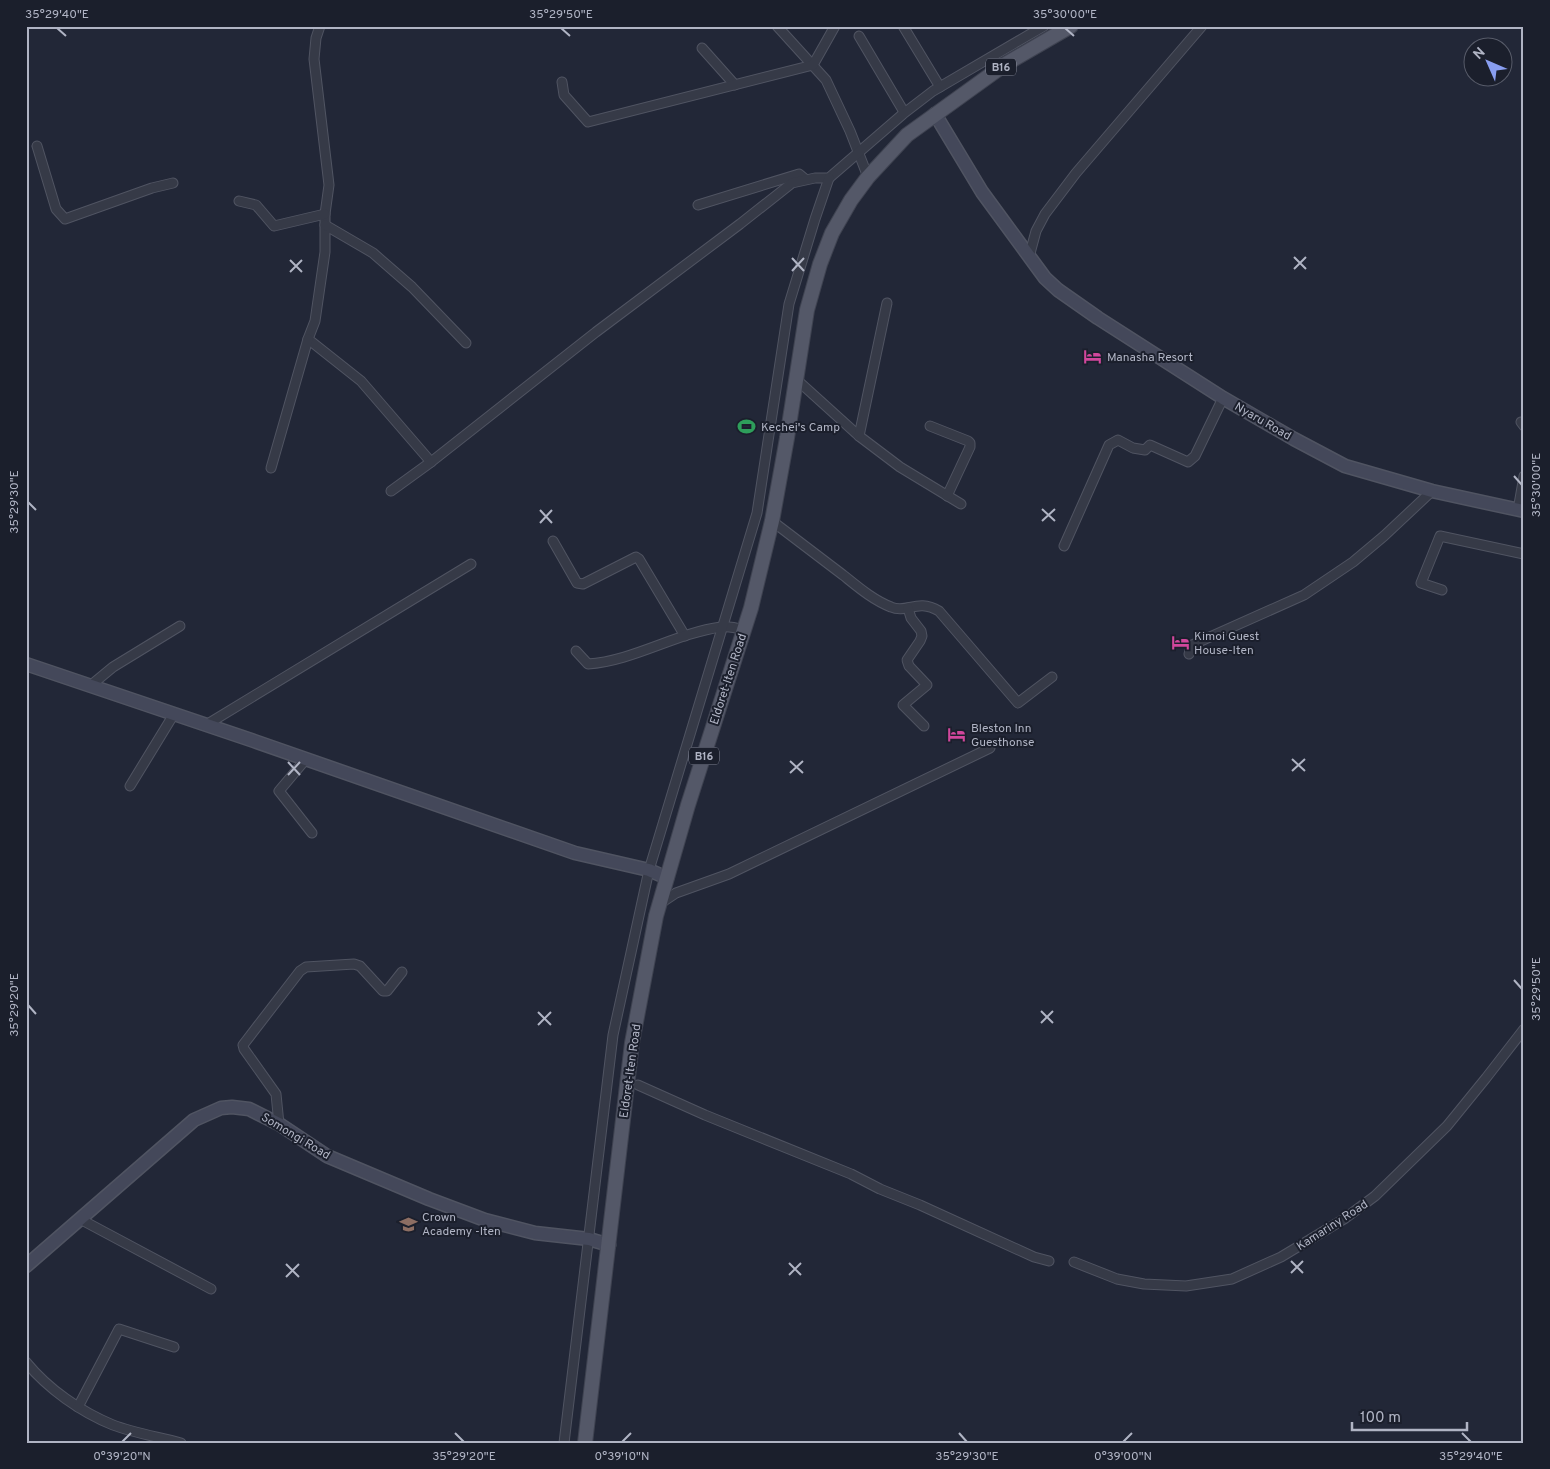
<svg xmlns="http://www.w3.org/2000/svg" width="1550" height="1469" font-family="Overpass,sans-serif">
  <rect width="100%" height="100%" fill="#222737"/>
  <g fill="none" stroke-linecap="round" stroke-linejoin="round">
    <defs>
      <g id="street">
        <polyline points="320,26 316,38 314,59 329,185 325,214 325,252 315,321 308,339 361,381 431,462"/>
        <polyline points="777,26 826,80 850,131 868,177"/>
        <polyline points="903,26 940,87"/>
        <polyline points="859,36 904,112"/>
        <polyline points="702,48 735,85"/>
        <polyline points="562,82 564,95 588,122 813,65 835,26"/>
        <polyline points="37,146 56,209 65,219 152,188 173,183"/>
        <polyline points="239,201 256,205 274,226 325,214"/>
        <polyline points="698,205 799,174 805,179"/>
        <polyline points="325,225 373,253 412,287 466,343"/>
        <polyline points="1029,257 1036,231 1045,214 1076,173 1202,26"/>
        <polyline points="796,379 859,436 900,467 961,504"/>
        <polyline points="1521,422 1524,426"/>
        <polyline points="930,426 968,441 970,443 970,447 947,496"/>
        <polyline points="859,436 887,303"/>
        <polyline points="271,468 308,339"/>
        <polyline points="391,491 431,462 596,332 740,224 792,183 815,178 829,178 903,114 933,91 1044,26"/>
        <polyline points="1518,510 1524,476"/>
        <path d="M 772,521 C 796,539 819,557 843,575 C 858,587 873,600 891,607 C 907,614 917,598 939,611 L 1018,703 L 1052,677"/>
        <polyline points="553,541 577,583 583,584 636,557 639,559 685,636"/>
        <polyline points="1064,546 1109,445 1118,440 1133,448 1145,450 1150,445 1188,462 1195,456 1223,398"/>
        <polyline points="1442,590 1421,583 1440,536 1524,554"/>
        <polyline points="908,608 911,618 921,631 922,636 920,641 907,660 909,666 927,685 903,705 924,726"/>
        <path d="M 576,651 L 588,664 C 633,661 676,633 721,627 C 728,626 737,628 744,630"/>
        <polyline points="1189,654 1192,645 1304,595 1353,562 1384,536 1432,491"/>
        <polyline points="90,686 113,667 180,626"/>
        <polyline points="206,725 471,564"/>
        <polyline points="306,759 279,791 312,833"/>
        <polyline points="130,786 174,714"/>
        <polyline points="658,905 676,893 729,874 990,748"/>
        <polyline points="638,1085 705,1115 851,1174 880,1189 920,1205 1034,1257 1049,1261"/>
        <polyline points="279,1124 276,1094 244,1049 243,1045 300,971 306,967 354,964 360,966 383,991 387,991 402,972"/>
        <polyline points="80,1219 211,1289"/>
        <polyline points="1074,1262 1117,1279 1144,1284 1186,1286 1232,1279 1281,1257 1344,1219 1375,1196 1447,1126 1486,1078 1524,1029"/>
        <path d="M 26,1362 C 48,1389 81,1412 113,1425 C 134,1433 159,1437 181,1443"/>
        <polyline points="78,1407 119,1329 174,1347"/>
        <polyline points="564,1443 613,1035 649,870 757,513 789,304 815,219 829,178"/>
      </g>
      <g id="secondary">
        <polyline points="935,114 982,192 1045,278 1058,290 1098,318 1223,398 1294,439 1345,466 1432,491 1524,511"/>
        <polyline points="26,664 254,741 575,853 649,870 667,878"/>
        <polyline points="26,1266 194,1120 221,1108 232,1107 249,1109 279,1124 327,1156 429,1199 485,1220 535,1233 589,1239 609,1245"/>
      </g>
      <polyline id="primary" points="585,1443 632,1043 656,916 688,805 751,608 772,521 787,438 807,310 820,264 832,233 851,200 868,177 907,135 1004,65 1071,26"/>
    </defs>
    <!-- street casing -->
    <use href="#street" stroke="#505462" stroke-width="11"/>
    <!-- secondary casing -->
    <use href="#secondary" stroke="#505462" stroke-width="15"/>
    <!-- primary casing -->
    <use href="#primary" stroke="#3f4351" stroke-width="16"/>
    <!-- street -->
    <use href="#street" stroke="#363a47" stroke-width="9"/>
    <!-- secondary -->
    <use href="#secondary" stroke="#44485a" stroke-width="12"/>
    <!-- primary -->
    <use href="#primary" stroke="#545868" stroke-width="14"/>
  </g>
  <!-- ticks -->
  <path fill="none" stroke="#b0b4c4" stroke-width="2" d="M 57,28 L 66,36M 561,28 L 570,36M 1065,28 L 1074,36M 1294,257 L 1306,269M 792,258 L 804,271M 290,260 L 302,272M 1294,269 L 1306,257M 792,271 L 804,258M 290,272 L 302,260M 1514,476 L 1522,485M 28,502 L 36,510M 1042,509 L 1055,521M 540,510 L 552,523M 1042,521 L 1055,509M 540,523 L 552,510M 1292,759 L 1305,771M 790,761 L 803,773M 288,762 L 300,775M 1292,771 L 1305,759M 790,773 L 803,761M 288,775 L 300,762M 1514,980 L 1522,989M 28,1005 L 36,1014M 1041,1011 L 1053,1023M 538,1012 L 551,1025M 1041,1023 L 1053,1011M 538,1025 L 551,1012M 1291,1261 L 1303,1273M 789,1263 L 801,1275M 286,1264 L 299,1277M 1291,1273 L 1303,1261M 789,1275 L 801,1263M 286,1277 L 299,1264M 455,1433 L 464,1442M 959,1433 L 967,1442M 1462,1433 L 1471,1442M 122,1442 L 131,1433M 622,1442 L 631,1433M 1123,1442 L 1132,1433"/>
  <!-- icons -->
  <defs>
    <symbol id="hotel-bare" viewBox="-9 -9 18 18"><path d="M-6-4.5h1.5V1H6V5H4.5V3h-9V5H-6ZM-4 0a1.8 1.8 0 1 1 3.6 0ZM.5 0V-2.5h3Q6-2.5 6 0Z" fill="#d1479c" stroke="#1b1f2c" stroke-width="2.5" paint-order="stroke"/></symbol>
    <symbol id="stadium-bare" viewBox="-9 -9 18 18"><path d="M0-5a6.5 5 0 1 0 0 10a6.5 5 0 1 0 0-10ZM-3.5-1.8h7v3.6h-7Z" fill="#2e9e5b" stroke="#1b1f2c" stroke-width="2.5" paint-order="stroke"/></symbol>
    <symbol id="school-bare" viewBox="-9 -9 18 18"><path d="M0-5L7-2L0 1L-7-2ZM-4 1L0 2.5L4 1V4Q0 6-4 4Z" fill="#8d6e63" stroke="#1b1f2c" stroke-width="2.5" paint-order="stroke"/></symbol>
  </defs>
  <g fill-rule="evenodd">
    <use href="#hotel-bare" x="1080" y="344" width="25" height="25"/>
    <use href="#stadium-bare" x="734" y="414" width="25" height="25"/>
    <use href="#hotel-bare" x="1168" y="630" width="25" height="25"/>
    <use href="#hotel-bare" x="944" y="722" width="25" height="25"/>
    <use href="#school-bare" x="396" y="1212" width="25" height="25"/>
  </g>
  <g text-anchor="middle" stroke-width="4" stroke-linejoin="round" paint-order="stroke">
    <!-- shield labels -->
    <g fill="#1b1f2c" stroke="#838796" stroke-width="1">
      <rect x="986" y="58.5" width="30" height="17" rx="4"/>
      <rect x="689" y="747.5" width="30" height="17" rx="4"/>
    </g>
    <g font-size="11" font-weight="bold" fill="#b0b4c4">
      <text x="1001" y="71">B16</text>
      <text x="704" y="760">B16</text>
    </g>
    <!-- poi labels -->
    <g font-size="12" fill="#b0b4c4" stroke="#1b1f2c" text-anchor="start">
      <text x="1107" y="361">Manasha Resort</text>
      <text x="761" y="431">Kechei's Camp</text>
      <text x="1194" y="640">Kimoi Guest<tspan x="1194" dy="14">House-Iten</tspan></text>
      <text x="971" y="732">Bleston Inn<tspan x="971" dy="14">Guesthonse</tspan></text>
      <text x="422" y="1221">Crown<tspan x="422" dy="14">Academy -Iten</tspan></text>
    </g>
    <!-- street labels -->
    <g font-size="12" fill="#b0b4c4" stroke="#1b1f2c">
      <text transform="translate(1263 421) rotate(30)" y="4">Nyaru Road</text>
      <text transform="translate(728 679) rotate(-72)" y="4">Eldoret-Iten Road</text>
      <text transform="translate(630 1071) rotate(-82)" y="4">Eldoret-Iten Road</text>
      <text transform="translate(296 1136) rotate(31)" y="4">Somongi Road</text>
      <text transform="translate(1332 1225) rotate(-33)" y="4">Kamariny Road</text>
    </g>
  </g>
  <!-- border -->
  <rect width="1550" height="1469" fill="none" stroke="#1b1f2c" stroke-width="55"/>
  <!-- north arrow -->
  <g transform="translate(1488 62) rotate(315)"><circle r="24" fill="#1b1f2c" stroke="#575b69"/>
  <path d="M0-4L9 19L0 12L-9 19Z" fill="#899ef0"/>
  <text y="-8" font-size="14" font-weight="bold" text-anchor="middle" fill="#b0b4c4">N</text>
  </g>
  <!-- scale -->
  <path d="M1352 1422v8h115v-8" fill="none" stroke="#b0b4c4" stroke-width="2.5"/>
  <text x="1360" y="1422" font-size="15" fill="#b0b4c4" stroke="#1b1f2c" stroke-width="4" paint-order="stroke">100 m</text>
  <rect x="28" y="28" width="1494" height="1414" fill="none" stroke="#b0b4c4" stroke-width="2"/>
  <g font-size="12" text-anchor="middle" fill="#b0b4c4">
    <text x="57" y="18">35°29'40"E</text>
    <text x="561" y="18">35°29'50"E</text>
    <text x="1065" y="18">35°30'00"E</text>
    <text transform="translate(1536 485) rotate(-90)" y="4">35°30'00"E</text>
    <text transform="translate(14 502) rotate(-90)" y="4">35°29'30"E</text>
    <text transform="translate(1536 989) rotate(-90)" y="4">35°29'50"E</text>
    <text transform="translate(14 1005) rotate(-90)" y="4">35°29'20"E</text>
    <text x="122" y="1460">0°39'20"N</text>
    <text x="464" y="1460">35°29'20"E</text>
    <text x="622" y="1460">0°39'10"N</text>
    <text x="967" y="1460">35°29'30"E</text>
    <text x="1123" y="1460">0°39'00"N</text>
    <text x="1471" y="1460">35°29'40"E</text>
  </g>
</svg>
